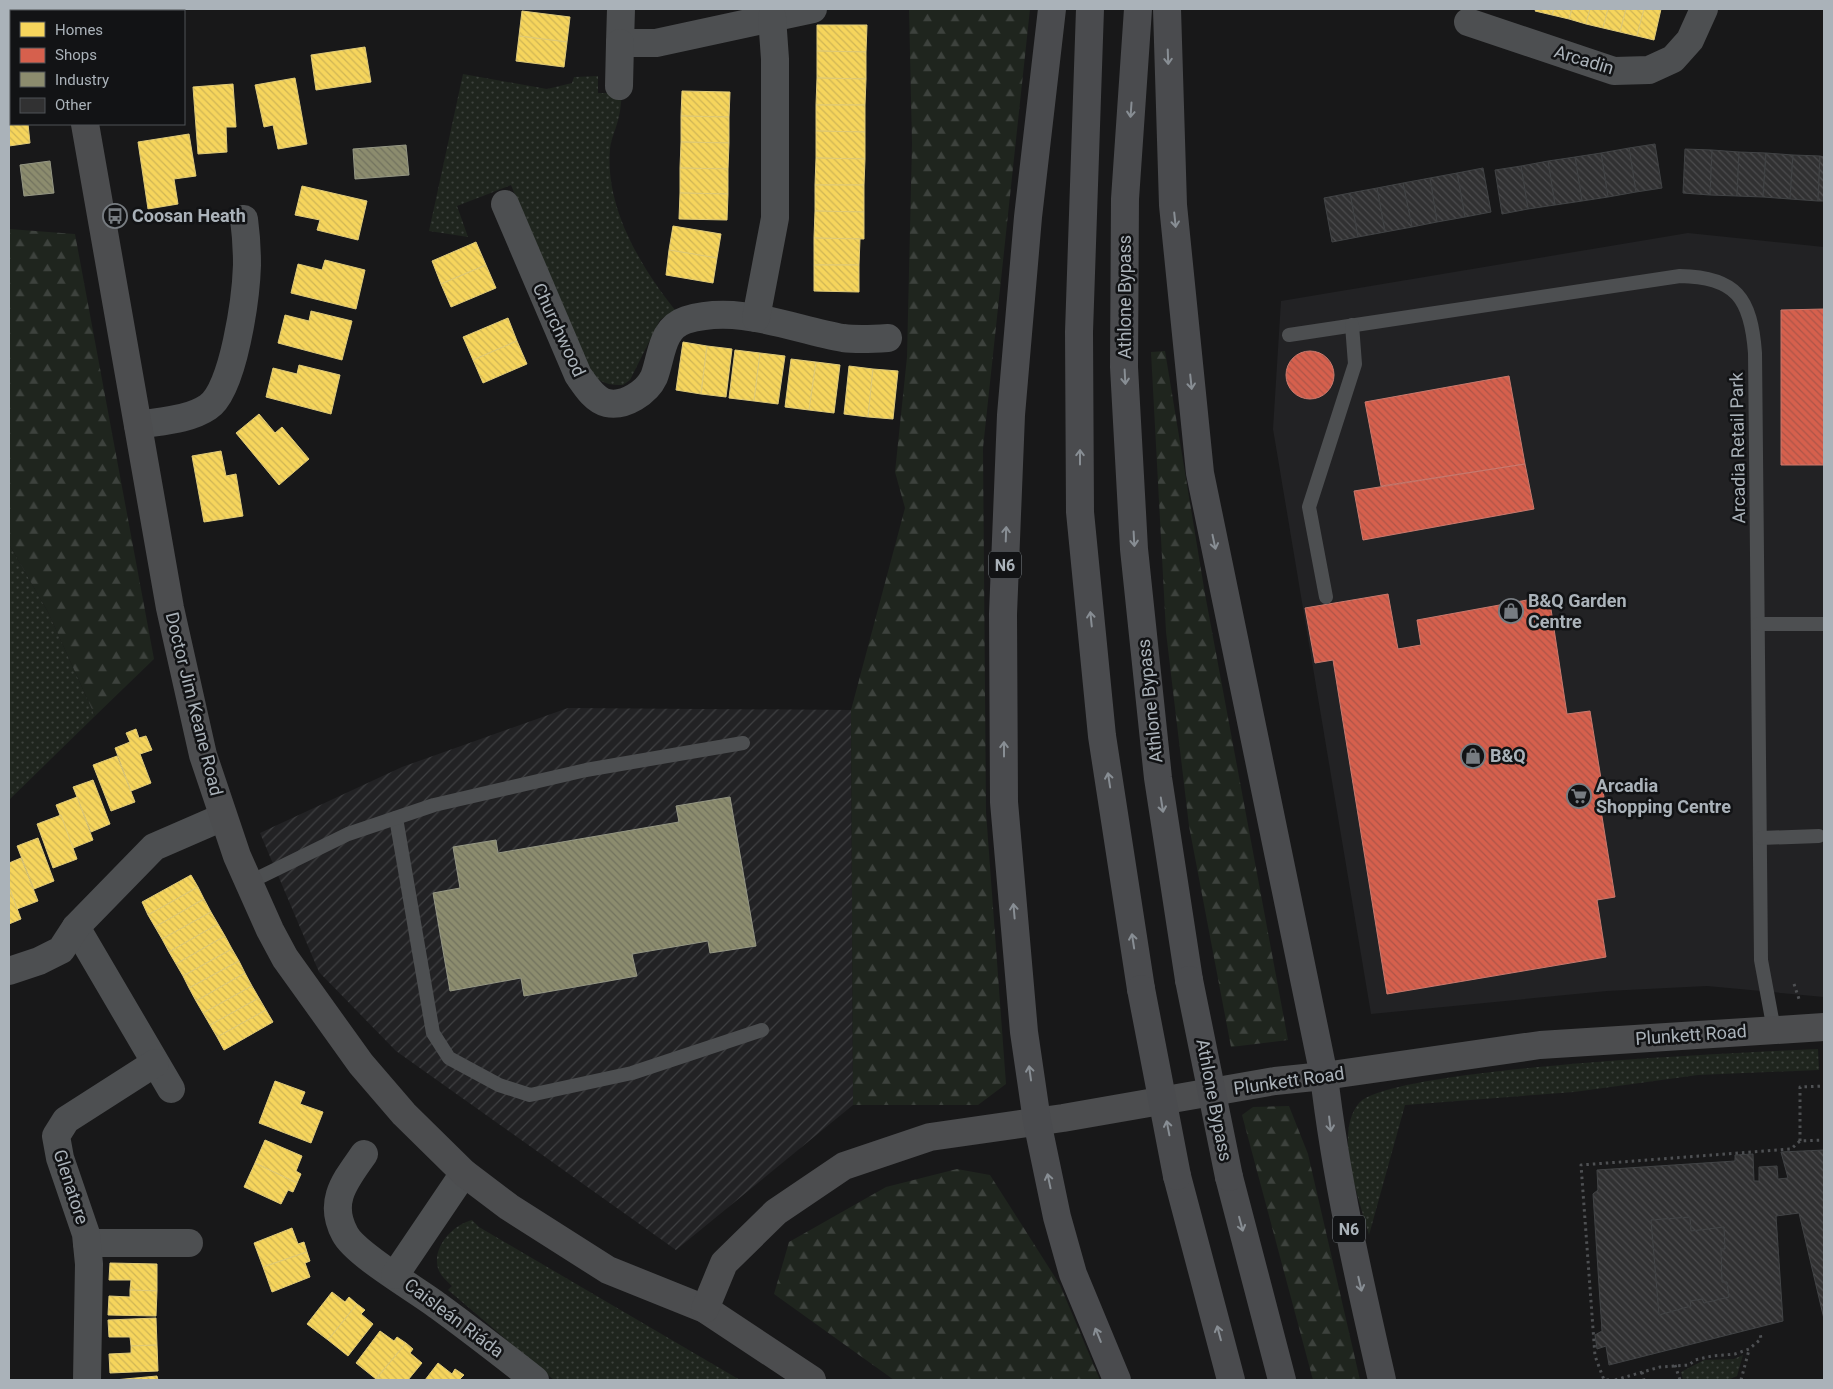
<svg xmlns="http://www.w3.org/2000/svg" width="1833" height="1389" font-family="Roboto,sans-serif">
  <defs>
    <pattern id="industrial-furrows" width="10" height="10" patternUnits="userSpaceOnUse" patternTransform="scale(1.25)"><rect width="10" height="10" fill="#222224"/><path d="M-1 1l2-2M0 10L10 0M9 11l2-2" fill="none" stroke="#3f4042"/></pattern>
    <pattern id="grass-dots" width="8" height="8" patternUnits="userSpaceOnUse" patternTransform="scale(1.25)"><rect width="8" height="8" fill="#1f251e"/><path d="M2 2h.1M6 6h.1" fill="none" stroke="#3d423d" stroke-width="1.8" stroke-linecap="round"/></pattern>
    <pattern id="forest-firs" width="22" height="20" patternUnits="userSpaceOnUse" patternTransform="scale(1.25)"><rect width="22" height="20" fill="#1f251e"/><path d="M5 1l3.5 6h-7zM16 11l3.5 6h-7z" fill="#3d423d"/></pattern>
    <pattern id="homes-back-hatch" width="6" height="6" patternUnits="userSpaceOnUse" patternTransform="scale(1.25)"><rect width="6" height="6" fill="#f6d55c"/><path d="M-1 5l2 2M0 0l6 6M5-1l2 2" fill="none" stroke="#cfb555"/></pattern>
    <pattern id="shops-back-hatch" width="6" height="6" patternUnits="userSpaceOnUse" patternTransform="scale(1.25)"><rect width="6" height="6" fill="#d6604d"/><path d="M-1 5l2 2M0 0l6 6M5-1l2 2" fill="none" stroke="#ad5548"/></pattern>
    <pattern id="industry-back-hatch" width="6" height="6" patternUnits="userSpaceOnUse" patternTransform="scale(1.25)"><rect width="6" height="6" fill="#8c8c6e"/><path d="M-1 5l2 2M0 0l6 6M5-1l2 2" fill="none" stroke="#71725e"/></pattern>
    <pattern id="building-back-hatch" width="6" height="6" patternUnits="userSpaceOnUse" patternTransform="scale(1.25)"><rect width="6" height="6" fill="#313132"/><path d="M-1 5l2 2M0 0l6 6M5-1l2 2" fill="none" stroke="#4c4c4e"/></pattern>
  </defs>
  <rect width="100%" height="100%" fill="#181819"/>
  <!-- built -->
  <polygon fill="#222224" points="1688,233 1824,247 1824,997 1707,986 1607,991 1371,1014 1273,429 1281,301"/>
  <!-- industrial -->
  <polygon fill="url(#industrial-furrows)" points="568,708 851,710 853,1105 676,1250 396,1051 319,972 260,833 402,767"/>
  <!-- grass -->
  <g fill="url(#grass-dots)">
    <path d="M 463,74 L 547,89 L 572,83 L 574,77 L 598,76 L 598,93 L 622,93 C 621,100 621,108 619,116 C 617,127 611,138 610,149 C 605,207 640,266 675,310 L 660,320 L 630,380 L 623,385 C 605,386 596,380 585,366 L 511,185 L 457,206 L 468,237 L 429,231 Z"/>
    <polygon points="9,544 48,612 95,716 9,800"/>
    <path d="M 1818,1049 L 1819,1070 L 1698,1075 L 1574,1092 L 1405,1105 L 1369,1235 C 1360,1201 1333,1134 1359,1103 C 1391,1067 1752,1052 1818,1049 Z"/>
    <path d="M 472,1220 L 479,1227 L 740,1380 L 554,1380 L 448,1290 L 452,1286 C 447,1281 442,1277 439,1271 C 430,1249 452,1225 472,1220 Z"/>
    <polygon points="1743,1355 1737,1376 1728,1380 1683,1380 1681,1372 1704,1360 1734,1359"/>
  </g>
  <!-- forest -->
  <g fill="url(#forest-firs)">
    <polygon points="909,9 1030,9 983,448 986,812 1006,1084 978,1105 853,1105 851,710 905,508 895,472 907,357 912,144"/>
    <polygon points="9,229 75,234 154,659 95,716 48,612 9,544"/>
    <polygon points="1165,351 1205,594 1288,1040 1231,1047 1189,826 1166,632 1151,352"/>
    <polygon points="1289,1106 1308,1154 1360,1380 1313,1380 1242,1115 1253,1107"/>
    <polygon points="957,1169 990,1175 1060,1285 1100,1380 894,1380 774,1294 789,1242 886,1187"/>
  </g>
  <!-- homes -->
  <g fill="url(#homes-back-hatch)" stroke="#dfca78">
    <polygon points="1536,9 1554,9 1552,15 1535,11"/>
    <polygon points="1554,9 1572,9 1569,19 1552,15"/>
    <polygon points="1572,9 1590,9 1586,24 1569,19"/>
    <polygon points="1590,9 1608,9 1603,28 1586,24"/>
    <polygon points="1608,9 1626,9 1620,32 1603,28"/>
    <polygon points="1626,9 1644,9 1637,36 1620,32"/>
    <polygon points="1644,9 1661,9 1654,40 1637,36"/>
    <polygon points="522,11 570,17 567,42 519,36"/>
    <polygon points="817,25 867,25 866,52 817,51"/>
    <polygon points="519,36 567,42 564,67 516,61"/>
    <polygon points="365,47 371,82 316,90 311,55"/>
    <polygon points="817,51 866,52 866,79 817,78"/>
    <polygon points="295,78 307,144 278,149 273,125 264,127 255,85"/>
    <polygon points="817,78 866,79 865,105 816,105"/>
    <polygon points="233,84 236,127 226,127 227,152 198,154 193,87"/>
    <polygon points="682,91 730,92 729,117 681,116"/>
    <polygon points="816,105 865,105 865,132 816,131"/>
    <polygon points="9,108 11,108 11,124 28,124 30,143 9,146"/>
    <polygon points="681,116 729,117 729,143 681,142"/>
    <polygon points="816,131 865,132 865,159 816,158"/>
    <polygon points="189,134 196,176 174,179 178,204 148,209 138,142"/>
    <polygon points="681,142 729,143 728,169 680,168"/>
    <polygon points="816,158 865,159 864,185 815,185"/>
    <polygon points="680,168 728,169 728,194 680,193"/>
    <polygon points="815,185 864,185 864,212 815,211"/>
    <polygon points="302,186 367,201 358,240 317,230 320,220 295,215"/>
    <polygon points="680,193 728,194 727,220 679,219"/>
    <polygon points="815,211 864,212 864,239 814,238"/>
    <polygon points="673,226 721,234 717,258 669,250"/>
    <polygon points="814,238 860,239 859,265 814,265"/>
    <polygon points="476,242 486,265 441,284 432,261"/>
    <polygon points="669,250 717,258 713,283 666,275"/>
    <polygon points="325,260 365,270 356,309 291,293 298,264 322,270"/>
    <polygon points="486,265 496,288 451,307 441,284"/>
    <polygon points="814,265 859,265 859,292 814,291"/>
    <polygon points="311,311 352,321 342,360 278,343 285,315 309,321"/>
    <polygon points="508,318 517,341 473,360 463,337"/>
    <polygon points="517,341 527,364 483,383 473,360"/>
    <polygon points="683,342 707,346 701,394 676,390"/>
    <polygon points="707,346 732,349 726,397 701,394"/>
    <polygon points="735,350 760,353 754,401 729,398"/>
    <polygon points="760,353 785,356 778,404 754,401"/>
    <polygon points="791,359 816,362 809,410 785,407"/>
    <polygon points="816,362 840,365 834,413 809,410"/>
    <polygon points="299,365 340,375 331,414 266,397 273,368 297,374"/>
    <polygon points="849,366 873,369 868,417 844,414"/>
    <polygon points="873,369 898,371 893,419 868,417"/>
    <polygon points="259,414 275,433 282,427 309,459 279,485 236,433"/>
    <polygon points="221,451 226,476 236,474 243,516 204,522 192,456"/>
    <polygon points="136,729 139,738 146,736 152,750 140,754 151,783 131,791 115,748 130,742 126,733"/>
    <polygon points="117,756 135,802 111,811 93,765"/>
    <polygon points="93,780 110,824 91,832 73,787"/>
    <polygon points="77,797 93,840 73,848 56,805"/>
    <polygon points="61,815 77,859 53,868 37,824"/>
    <polygon points="38,838 54,881 34,889 17,846"/>
    <polygon points="21,858 38,901 17,909 9,887 9,863"/>
    <polygon points="191,875 198,887 148,915 142,902"/>
    <polygon points="9,887 21,919 9,924"/>
    <polygon points="198,887 204,899 155,927 148,915"/>
    <polygon points="204,899 211,912 162,939 155,927"/>
    <polygon points="211,912 218,924 169,952 162,939"/>
    <polygon points="218,924 225,936 176,964 169,952"/>
    <polygon points="225,936 232,949 183,976 176,964"/>
    <polygon points="232,949 239,961 189,988 183,976"/>
    <polygon points="239,961 245,973 196,1001 189,988"/>
    <polygon points="245,973 252,986 203,1013 196,1001"/>
    <polygon points="252,986 259,998 210,1025 203,1013"/>
    <polygon points="259,998 266,1010 217,1037 210,1025"/>
    <polygon points="266,1010 273,1022 224,1050 217,1037"/>
    <polygon points="275,1081 305,1092 300,1104 323,1112 311,1143 259,1123"/>
    <polygon points="265,1140 302,1156 296,1171 301,1174 297,1183 255,1163"/>
    <polygon points="255,1163 297,1183 293,1192 288,1190 281,1204 244,1187"/>
    <polygon points="292,1228 298,1244 304,1242 307,1252 263,1267 254,1243"/>
    <polygon points="307,1252 310,1261 305,1263 310,1277 272,1292 263,1267"/>
    <polygon points="110,1263 157,1264 157,1291 130,1290 131,1280 109,1280"/>
    <polygon points="130,1290 157,1291 156,1316 108,1315 109,1296 130,1297"/>
    <polygon points="332,1292 345,1302 349,1297 357,1304 328,1340 307,1324"/>
    <polygon points="357,1304 365,1310 361,1314 373,1324 348,1356 328,1340"/>
    <polygon points="156,1318 157,1345 131,1346 130,1337 109,1337 108,1320"/>
    <polygon points="380,1331 394,1341 397,1337 406,1343 376,1379 356,1363"/>
    <polygon points="406,1343 413,1349 410,1353 422,1363 408,1380 376,1379"/>
    <polygon points="157,1345 158,1371 110,1373 109,1354 131,1353 131,1346"/>
    <polygon points="438,1363 452,1374 455,1369 464,1375 459,1380 425,1380"/>
    <polygon points="157,1376 158,1380 114,1380"/>
  </g>
  <!-- shops -->
  <g fill="url(#shops-back-hatch)" stroke="#c9796d">
    <polygon points="1824,309 1824,465 1781,465 1781,310"/>
    <circle cx="1310" cy="375" r="24"/>
    <polygon points="1509,376 1525,464 1381,486 1365,402"/>
    <polygon points="1525,464 1534,509 1363,540 1354,491"/>
    <polygon points="1388,594 1398,649 1421,645 1417,620 1549,596 1567,714 1590,711 1604,797 1599,798 1615,897 1597,900 1606,957 1387,994 1333,660 1315,663 1305,608"/>
  </g>
  <!-- industry -->
  <g fill="url(#industry-back-hatch)" stroke="#959784">
    <polygon points="406,145 409,175 355,179 353,149"/>
    <polygon points="50,161 54,193 24,196 20,165"/>
    <polygon points="730,797 756,946 710,953 708,941 632,954 637,976 524,996 521,978 450,991 433,893 460,888 453,847 496,840 498,853 679,822 676,806"/>
  </g>
  <!-- building -->
  <g fill="url(#building-back-hatch)" stroke="#414345">
    <polygon points="1655,144 1662,188 1636,192 1629,148"/>
    <polygon points="1629,148 1636,192 1608,197 1601,153"/>
    <polygon points="1685,149 1712,150 1710,195 1683,193"/>
    <polygon points="1712,150 1739,152 1737,196 1710,195"/>
    <polygon points="1739,152 1766,153 1763,197 1737,196"/>
    <polygon points="1601,153 1608,197 1582,201 1575,157"/>
    <polygon points="1766,153 1793,155 1790,199 1763,197"/>
    <polygon points="1793,155 1820,156 1818,201 1790,199"/>
    <polygon points="1820,156 1824,157 1824,201 1818,201"/>
    <polygon points="1575,157 1582,201 1555,205 1548,161"/>
    <polygon points="1548,161 1555,205 1528,209 1521,166"/>
    <polygon points="1521,166 1528,209 1502,214 1495,170"/>
    <polygon points="1483,168 1491,212 1465,217 1457,173"/>
    <polygon points="1457,173 1465,217 1437,222 1430,178"/>
    <polygon points="1430,178 1437,222 1412,227 1403,183"/>
    <polygon points="1403,183 1412,227 1385,232 1377,188"/>
    <polygon points="1377,188 1385,232 1358,237 1350,193"/>
    <polygon points="1350,193 1358,237 1332,242 1324,198"/>
    <polygon points="1824,1150 1824,1319 1799,1213 1776,1216 1783,1321 1609,1365 1606,1346 1597,1349 1595,1335 1602,1331 1593,1194 1598,1190 1597,1170 1735,1161 1735,1155 1753,1154 1754,1181 1759,1181 1759,1167 1777,1166 1778,1179 1788,1178 1781,1152"/>
    <polygon points="1690,1217 1691,1231 1724,1227 1725,1249 1721,1249 1722,1282 1727,1282 1729,1297 1704,1303 1702,1299 1690,1301 1691,1306 1659,1315 1651,1220"/>
  </g>
  <g fill="none" stroke-linecap="round" stroke-linejoin="round">
    <!-- path -->
    <g stroke="#4e5053" stroke-width="3" stroke-dasharray="2.5 4" stroke-linecap="butt">
      <polyline points="1794,984 1800,1002"/>
      <polyline points="1800,1141 1800,1087 1824,1086"/>
      <polyline points="1675,1365 1680,1380"/>
      <polyline points="1642,1372 1644,1380"/>
      <polyline points="1609,1380 1604,1380 1595,1356 1581,1165 1791,1149 1800,1141 1824,1140"/>
      <polyline points="1615,1380 1660,1367 1689,1365 1695,1360 1712,1356 1735,1354 1749,1349 1761,1339 1760,1332"/>
      <polyline points="1741,1380 1749,1350"/>
    </g>
    <!-- lane -->
    <g stroke="#4d4f51" stroke-width="14">
      <path d="M 1289,335 L 1680,276 C 1736,277 1751,298 1755,353 L 1761,960 L 1774,1030"/>
      <polyline points="1326,597 1309,507 1355,364 1352,325"/>
      <polyline points="1758,624 1824,624"/>
      <polyline points="396,818 433,1033 449,1058 499,1085 530,1095 632,1073 762,1030"/>
      <polyline points="1761,838 1819,836"/>
      <polyline points="248,883 348,834 434,805 586,770 743,743"/>
    </g>
    <!-- street -->
    <g stroke="#4d4f51" stroke-width="28">
      <polyline points="621,9 620,43 656,43 813,9"/>
      <polyline points="136,11 142,9"/>
      <polyline points="1468,22 1614,71 1649,70 1673,59 1690,40 1704,9"/>
      <polyline points="619,86 620,43"/>
      <path d="M 505,204 L 578,375 C 585,385 594,400 607,403 C 625,407 647,392 654,377 C 662,356 661,328 686,320 C 738,304 792,329 843,338 C 858,340 873,339 888,338"/>
      <polyline points="756,318 775,218 775,59 772,17"/>
      <path d="M 138,425 C 161,421 189,420 208,407 C 234,390 246,296 247,265 C 247,250 246,234 244,219"/>
      <polyline points="76,927 171,1089"/>
      <polyline points="9,971 39,961 61,950 76,927 154,847 223,817"/>
      <path d="M 364,1154 C 346,1180 327,1201 345,1234 C 355,1254 417,1290 438,1306 C 471,1330 503,1355 535,1380"/>
      <polyline points="87,1243 189,1243"/>
      <polyline points="395,1275 464,1173"/>
      <polyline points="87,1380 89,1264 86,1234 60,1158 56,1136 66,1120 155,1063"/>
    </g>
    <!-- secondary -->
    <g stroke="#4c4d4f" stroke-width="28">
      <polyline points="64,9 64,11"/>
      <polyline points="85,124 170,608 203,755 237,856 270,930 285,958 361,1064 404,1114 464,1173 509,1207 608,1270 705,1309 812,1380"/>
      <polyline points="705,1309 724,1263 776,1212 844,1166 930,1137 1063,1118 1275,1081 1324,1076 1540,1045 1824,1027"/>
    </g>
    <!-- highway -->
    <g stroke="#4a4b4e" stroke-width="28">
      <polyline points="1052,9 1028,217 1011,415 1003,614 1004,802 1024,1032 1037,1121 1057,1217 1073,1274 1117,1380"/>
      <polyline points="1090,9 1079,332 1080,512 1102,736 1141,989"/>
      <polyline points="1138,9 1125,199 1124,367 1134,549 1158,778 1189,980"/>
      <path d="M 1167,9 L 1173,205 L 1200,473 L 1324,1076 C 1336,1179 1359,1279 1382,1380"/>
      <polyline points="1177,1176 1231,1380"/>
      <polyline points="1229,1177 1282,1380"/>
    </g>
    <!-- highway-bridge -->
    <g stroke="#4a4b4e" stroke-width="28">
      <polyline points="1189,980 1229,1177"/>
      <polyline points="1141,989 1177,1176"/>
    </g>
  </g>
  <!-- one-way arrows -->
  <defs><path id="oneway-shaft" d="M-6 0H5M1.5-3L5.5 0L1.5 3" fill="none" stroke-width="1.6" stroke-linecap="round" stroke-linejoin="round" transform="scale(1.25)"/></defs>
  <g stroke="#888e94">
    <use href="#oneway-shaft" transform="translate(1168 57) rotate(88)"/>
    <use href="#oneway-shaft" transform="translate(1131 110) rotate(94)"/>
    <use href="#oneway-shaft" transform="translate(1175 220) rotate(84)"/>
    <use href="#oneway-shaft" transform="translate(1125 377) rotate(87)"/>
    <use href="#oneway-shaft" transform="translate(1191 382) rotate(84)"/>
    <use href="#oneway-shaft" transform="translate(1080 457) rotate(-90)"/>
    <use href="#oneway-shaft" transform="translate(1006 534) rotate(-88)"/>
    <use href="#oneway-shaft" transform="translate(1134 539) rotate(87)"/>
    <use href="#oneway-shaft" transform="translate(1214 542) rotate(78)"/>
    <use href="#oneway-shaft" transform="translate(1091 619) rotate(-96)"/>
    <use href="#oneway-shaft" transform="translate(1004 749) rotate(-90)"/>
    <use href="#oneway-shaft" transform="translate(1109 780) rotate(-99)"/>
    <use href="#oneway-shaft" transform="translate(1162 805) rotate(81)"/>
    <use href="#oneway-shaft" transform="translate(1014 911) rotate(-95)"/>
    <use href="#oneway-shaft" transform="translate(1133 941) rotate(-99)"/>
    <use href="#oneway-shaft" transform="translate(1030 1073) rotate(-98)"/>
    <use href="#oneway-shaft" transform="translate(1330 1124) rotate(83)"/>
    <use href="#oneway-shaft" transform="translate(1168 1128) rotate(-101)"/>
    <use href="#oneway-shaft" transform="translate(1049 1181) rotate(-102)"/>
    <use href="#oneway-shaft" transform="translate(1241 1224) rotate(75)"/>
    <use href="#oneway-shaft" transform="translate(1360 1284) rotate(77)"/>
    <use href="#oneway-shaft" transform="translate(1219 1333) rotate(-105)"/>
    <use href="#oneway-shaft" transform="translate(1098 1335) rotate(-112)"/>
  </g>
  <!-- icons -->
  <defs>
    <symbol id="bus-ring" viewBox="-11 -11 22 22"><circle r="9.5" fill="#121315" stroke="#777c81" stroke-width="1.5"/><path d="M-5-6H5V4H4V6H2V4H-2V6H-4V4H-5ZM-3.5-4V0h7V-4ZM-3.5 1.2v1.5H-2V1.2ZM2 1.2v1.5H3.5V1.2Z" fill="#777c81"/></symbol>
    <symbol id="shop-ring" viewBox="-11 -11 22 22"><circle r="9.5" fill="#121315" stroke="#777c81" stroke-width="1.5"/><path d="M-5-2.5h2.3a2.7 3.5 0 0 1 5.4 0H5L5.5 6h-11ZM-1.5-2.5h3a1.5 2.3 0 0 0-3 0Z" fill="#777c81"/></symbol>
    <symbol id="supermarket-ring" viewBox="-11 -11 22 22"><circle r="9.5" fill="#121315" stroke="#777c81" stroke-width="1.5"/><path d="M-6-5.5h2.5l.6 2H6L4.5 2H-2.5L-4.4-4H-6ZM-1.5 3.2a1.3 1.3 0 1 0 .1 0ZM3 3.2a1.3 1.3 0 1 0 .1 0Z" fill="#777c81"/></symbol>
  </defs>
  <g fill-rule="evenodd">
    <use href="#bus-ring" x="101" y="202" width="28" height="28"/>
    <use href="#shop-ring" x="1497" y="597" width="28" height="28"/>
    <use href="#shop-ring" x="1459" y="742" width="28" height="28"/>
    <use href="#supermarket-ring" x="1565" y="782" width="28" height="28"/>
  </g>
  <g text-anchor="middle" stroke-width="5" stroke-linejoin="round" paint-order="stroke">
    <!-- shield labels -->
    <g fill="#121315" stroke="#7c8288" stroke-width="1">
      <rect x="989" y="551.5" width="32" height="27" rx="4"/>
      <rect x="1333" y="1215.5" width="32" height="27" rx="4"/>
    </g>
    <g font-size="16" font-weight="bold" fill="#aab2b9">
      <text x="1005" y="571">N6</text>
      <text x="1349" y="1235">N6</text>
    </g>
    <!-- street labels -->
    <g font-size="18" fill="#aab2b9" stroke="#121315">
      <text transform="translate(1584 60) rotate(17)" y="6">Arcadin</text>
      <text transform="translate(1125 297) rotate(-90)" y="6">Athlone Bypass</text>
      <text transform="translate(559 330) rotate(65)" y="6">Churchwood</text>
      <text transform="translate(1738 448) rotate(-91)" y="6">Arcadia Retail Park</text>
      <text transform="translate(1150 701) rotate(-96)" y="6">Athlone Bypass</text>
      <text transform="translate(194 704) rotate(76)" y="6">Doctor Jim Keane Road</text>
      <text transform="translate(1691 1035) rotate(-4)" y="6">Plunkett Road</text>
      <text transform="translate(1289 1081) rotate(-8)" y="6">Plunkett Road</text>
      <text transform="translate(1214 1100) rotate(79)" y="6">Athlone Bypass</text>
      <text transform="translate(71 1187) rotate(72)" y="6">Glenatore</text>
      <text transform="translate(454 1318) rotate(37)" y="6">Caisleán Riáda</text>
    </g>
    <!-- poi labels -->
    <g font-size="18" font-weight="bold" fill="#aab2b9" stroke="#121315" text-anchor="start">
      <text x="132" y="222">Coosan Heath</text>
      <text x="1528" y="607">B&amp;Q Garden<tspan x="1528" dy="21">Centre</tspan></text>
      <text x="1490" y="762">B&amp;Q</text>
      <text x="1596" y="792">Arcadia<tspan x="1596" dy="21">Shopping Centre</tspan></text>
    </g>
  </g>
  <!-- border -->
  <rect width="1833" height="1389" fill="none" stroke="#aab2b9" stroke-width="20"/>
  <!-- legend -->
  <rect x="10" y="10" width="175" height="115" fill="#121315" stroke="#4f5357"/>
  <rect x="20" y="22" width="25" height="15" fill="#f6d55c" stroke="#4f5357"/>
  <text x="55" y="35" font-size="15" fill="#aab2b9">Homes</text>
  <rect x="20" y="48" width="25" height="15" fill="#d6604d" stroke="#4f5357"/>
  <text x="55" y="60" font-size="15" fill="#aab2b9">Shops</text>
  <rect x="20" y="72" width="25" height="15" fill="#8c8c6e" stroke="#4f5357"/>
  <text x="55" y="85" font-size="15" fill="#aab2b9">Industry</text>
  <rect x="20" y="98" width="25" height="15" fill="#313132" stroke="#4f5357"/>
  <text x="55" y="110" font-size="15" fill="#aab2b9">Other</text>
</svg>
